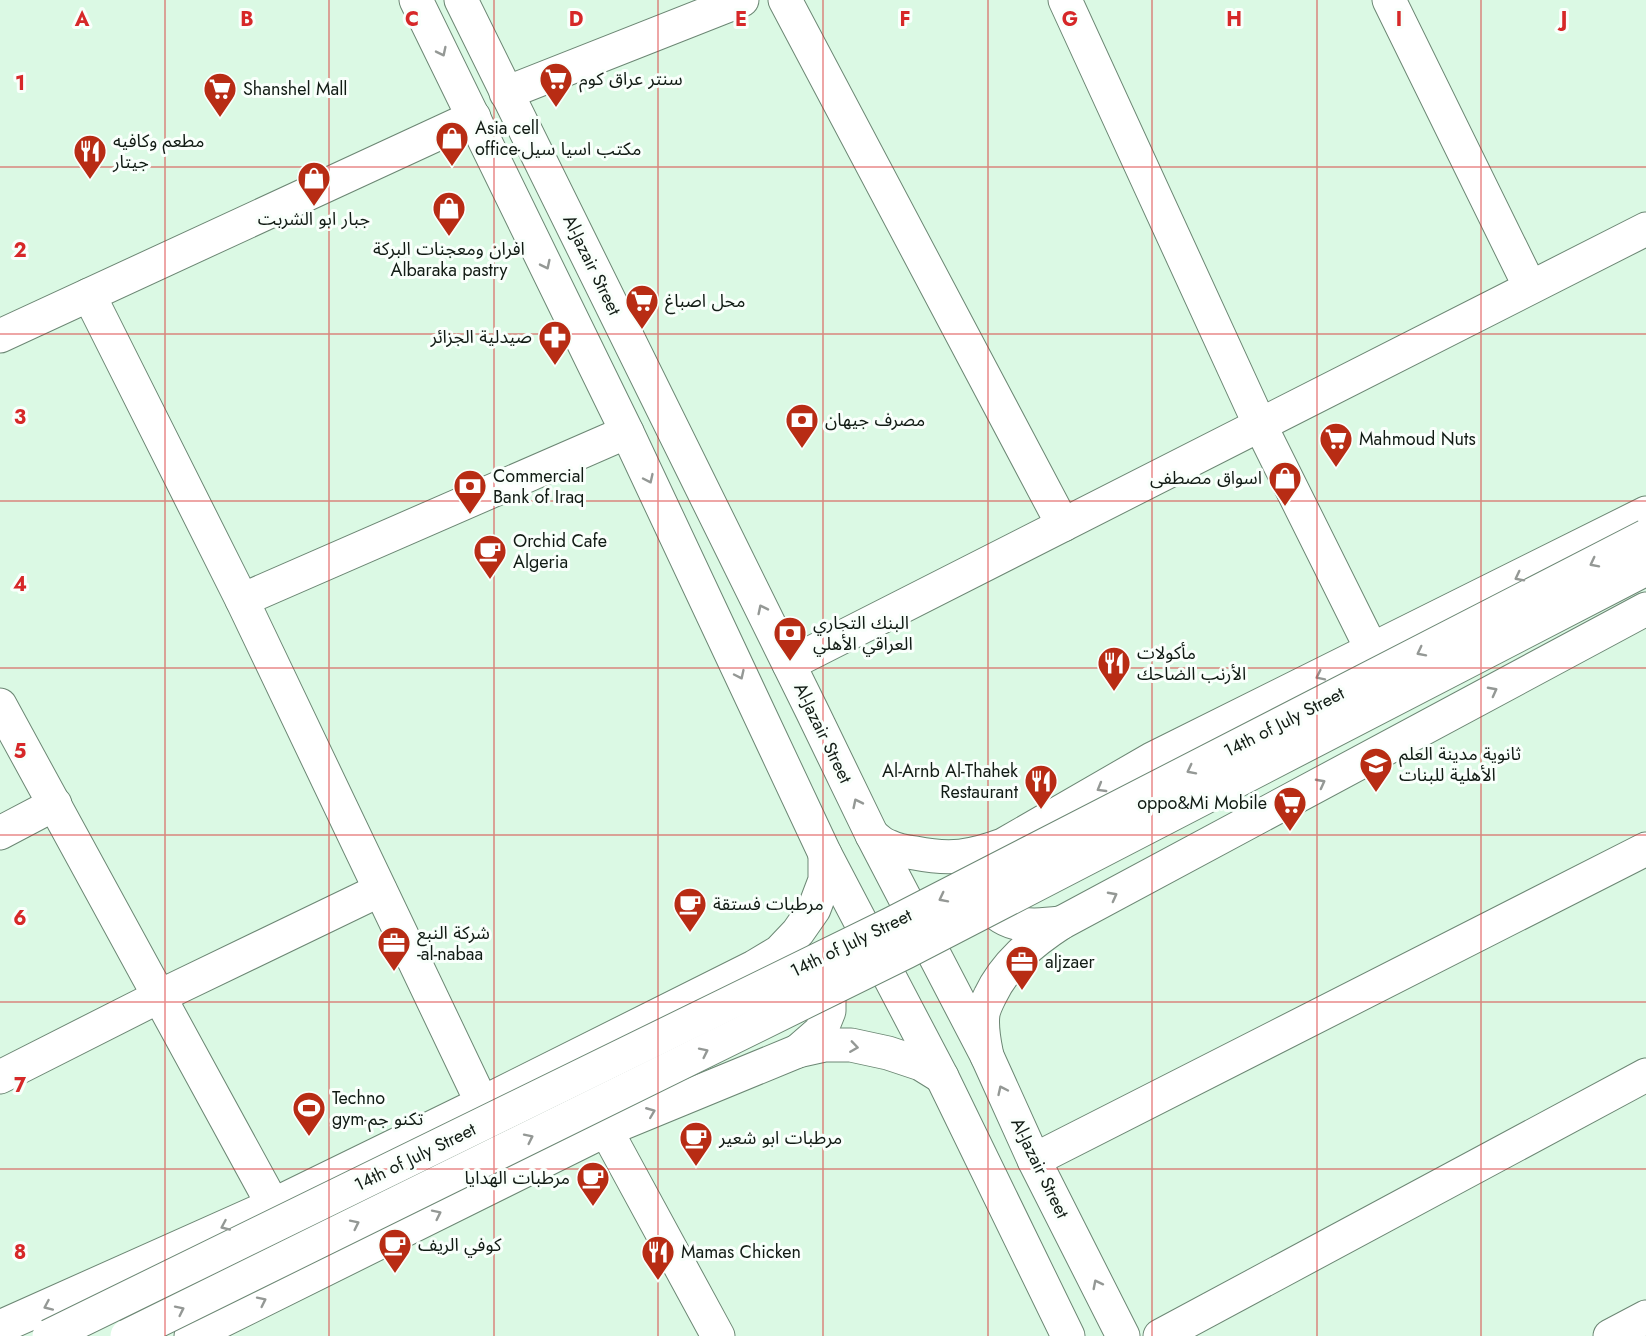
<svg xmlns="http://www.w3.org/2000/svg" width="1646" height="1336" font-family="Jost,'Noto Sans Arabic',sans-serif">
  <rect width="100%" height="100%" fill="#dbf9e4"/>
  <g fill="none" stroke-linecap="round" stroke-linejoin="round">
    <defs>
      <g id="street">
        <polyline points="785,0 1063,525"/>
        <polyline points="1065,0 1260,425 1372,650"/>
        <polyline points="1389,0 1530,287"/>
        <polyline points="506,93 742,0"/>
        <polyline points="89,295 242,600 482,1103"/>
        <polyline points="242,600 627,432"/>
        <polyline points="789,664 1646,229"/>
        <polyline points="0,705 273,1205"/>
        <polyline points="0,833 55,804"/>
        <polyline points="0,1077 160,996 380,890"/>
        <polyline points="606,1130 718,1336"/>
        <polyline points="1034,1160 1646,849"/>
        <polyline points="1160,1336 1646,1075"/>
        <polyline points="1610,1336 1646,1317"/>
      </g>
      <g id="secondary">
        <polyline points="0,336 474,117"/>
        <path d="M 872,835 C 877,839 882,844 888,846 C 896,850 906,852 915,853 C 950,860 971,857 1003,845 L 1152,759 L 1646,513"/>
        <path d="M 984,882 C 984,887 984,892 985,897 C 985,900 988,903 989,905 C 1006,929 1036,926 1061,923"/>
        <polyline points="798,1051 821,1031 829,1011 829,994 819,975 811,970"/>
        <path d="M 987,1056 C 984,1041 981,1028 983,1014 C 984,1008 987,1002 990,996 C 1005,964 1032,942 1061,923 L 1646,609"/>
        <polyline points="0,1327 273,1205 482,1103 754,967 779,952 798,932 814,909 825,880 825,854"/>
        <polyline points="191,1336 606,1130 798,1051 825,1045 851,1045 888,1053 921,1064 942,1077"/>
      </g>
      <g id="primary">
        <polyline points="416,0 627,432 825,854 942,1077 1068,1336"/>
        <polyline points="461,0 812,711 872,835 987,1056 1034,1160 1123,1336"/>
      </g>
    </defs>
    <!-- street casing -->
    <use href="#street" stroke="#6c8774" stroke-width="35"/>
    <!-- secondary casing -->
    <use href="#secondary" stroke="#6c8774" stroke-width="35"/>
    <!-- primary casing -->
    <use href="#primary" stroke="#6c8774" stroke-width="35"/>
    <!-- street -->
    <use href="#street" stroke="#fff" stroke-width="33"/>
    <!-- secondary -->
    <use href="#secondary" stroke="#fff" stroke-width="33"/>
    <!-- primary -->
    <use href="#primary" stroke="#fff" stroke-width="33"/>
    <defs>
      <g id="secondary-bridge">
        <polyline points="49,1336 891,924 1646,536"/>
        <polyline points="127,1336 906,952 1646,569"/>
      </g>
    </defs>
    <!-- secondary-bridge casing -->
    <use href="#secondary-bridge" stroke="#6c8774" stroke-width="35" stroke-linecap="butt"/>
    <!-- secondary-bridge -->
    <use href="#secondary-bridge" stroke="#fff" stroke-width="33"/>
  </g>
  <!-- one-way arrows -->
  <defs><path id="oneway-chevron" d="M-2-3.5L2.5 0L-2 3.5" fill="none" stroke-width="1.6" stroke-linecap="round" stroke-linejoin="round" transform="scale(1.5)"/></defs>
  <g stroke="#949895">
    <use href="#oneway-chevron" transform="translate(442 52) rotate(64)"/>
    <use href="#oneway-chevron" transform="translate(546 265) rotate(64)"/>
    <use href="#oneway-chevron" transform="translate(649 479) rotate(65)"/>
    <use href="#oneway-chevron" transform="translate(1594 563) rotate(153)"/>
    <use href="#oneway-chevron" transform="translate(1519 577) rotate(153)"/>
    <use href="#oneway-chevron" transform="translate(762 609) rotate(-116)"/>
    <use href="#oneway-chevron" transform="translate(1421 652) rotate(153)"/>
    <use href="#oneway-chevron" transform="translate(740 675) rotate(65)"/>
    <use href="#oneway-chevron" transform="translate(1320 676) rotate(154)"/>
    <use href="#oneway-chevron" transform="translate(1493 691) rotate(-28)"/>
    <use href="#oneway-chevron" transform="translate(1191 770) rotate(153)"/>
    <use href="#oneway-chevron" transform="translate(1321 783) rotate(-28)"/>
    <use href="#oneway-chevron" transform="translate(1101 788) rotate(150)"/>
    <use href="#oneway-chevron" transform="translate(857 803) rotate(-116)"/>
    <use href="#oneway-chevron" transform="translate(1113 896) rotate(-28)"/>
    <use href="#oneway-chevron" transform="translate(943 898) rotate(153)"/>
    <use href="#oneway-chevron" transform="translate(854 1047) rotate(8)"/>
    <use href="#oneway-chevron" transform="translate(704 1052) rotate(-26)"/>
    <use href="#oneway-chevron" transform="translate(1002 1090) rotate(-115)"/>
    <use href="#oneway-chevron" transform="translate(651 1112) rotate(-22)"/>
    <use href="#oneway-chevron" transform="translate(529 1138) rotate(-26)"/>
    <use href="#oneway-chevron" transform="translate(437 1214) rotate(-26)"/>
    <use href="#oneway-chevron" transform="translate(355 1224) rotate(-26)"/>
    <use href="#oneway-chevron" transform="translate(225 1226) rotate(156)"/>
    <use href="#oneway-chevron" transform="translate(1097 1284) rotate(-117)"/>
    <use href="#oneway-chevron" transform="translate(262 1301) rotate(-26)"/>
    <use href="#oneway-chevron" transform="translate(48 1306) rotate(156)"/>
    <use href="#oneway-chevron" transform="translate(180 1310) rotate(-26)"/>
  </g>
  <!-- grid -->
  <path fill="none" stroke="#d62828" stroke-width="1.5" stroke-opacity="0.55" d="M 165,0 L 165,1336M 329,0 L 329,1336M 494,0 L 494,1336M 658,0 L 658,1336M 823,0 L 823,1336M 988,0 L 988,1336M 1152,0 L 1152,1336M 1317,0 L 1317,1336M 1481,0 L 1481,1336M 0,167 L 1646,167M 0,334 L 1646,334M 0,501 L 1646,501M 0,668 L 1646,668M 0,835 L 1646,835M 0,1002 L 1646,1002M 0,1169 L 1646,1169"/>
  <!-- icons -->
  <defs>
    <symbol id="supermarket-pin" viewBox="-11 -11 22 30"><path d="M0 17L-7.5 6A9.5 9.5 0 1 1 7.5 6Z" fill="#b82c14" stroke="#f9fffb"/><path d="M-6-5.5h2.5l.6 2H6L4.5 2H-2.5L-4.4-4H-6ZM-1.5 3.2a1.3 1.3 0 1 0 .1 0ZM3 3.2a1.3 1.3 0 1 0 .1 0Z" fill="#fff"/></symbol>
    <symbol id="shop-pin" viewBox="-11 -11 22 30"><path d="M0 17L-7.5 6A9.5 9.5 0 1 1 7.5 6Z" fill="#b82c14" stroke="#f9fffb"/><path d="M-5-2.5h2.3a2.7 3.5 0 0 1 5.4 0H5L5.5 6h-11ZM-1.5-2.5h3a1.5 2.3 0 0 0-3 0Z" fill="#fff"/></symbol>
    <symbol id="restaurant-pin" viewBox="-11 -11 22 30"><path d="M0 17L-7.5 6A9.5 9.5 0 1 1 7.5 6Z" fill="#b82c14" stroke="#f9fffb"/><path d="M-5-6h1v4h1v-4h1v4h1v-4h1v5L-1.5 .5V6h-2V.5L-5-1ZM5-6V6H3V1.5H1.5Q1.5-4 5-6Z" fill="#fff"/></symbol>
    <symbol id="pharmacy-pin" viewBox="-11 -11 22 30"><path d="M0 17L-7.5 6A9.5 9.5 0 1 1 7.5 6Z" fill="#b82c14" stroke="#f9fffb"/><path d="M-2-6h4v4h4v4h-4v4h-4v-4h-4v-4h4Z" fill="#fff"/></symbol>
    <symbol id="bank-pin" viewBox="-11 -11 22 30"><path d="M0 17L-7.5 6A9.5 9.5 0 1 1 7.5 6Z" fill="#b82c14" stroke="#f9fffb"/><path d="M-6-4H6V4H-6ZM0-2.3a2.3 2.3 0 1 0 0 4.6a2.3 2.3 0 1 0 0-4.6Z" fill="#fff"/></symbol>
    <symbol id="cafe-pin" viewBox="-11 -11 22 30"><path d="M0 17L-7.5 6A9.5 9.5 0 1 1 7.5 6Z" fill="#b82c14" stroke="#f9fffb"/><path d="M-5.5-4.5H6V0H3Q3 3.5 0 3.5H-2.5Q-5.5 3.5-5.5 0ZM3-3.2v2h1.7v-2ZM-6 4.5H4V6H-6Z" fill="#fff"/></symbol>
    <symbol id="school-pin" viewBox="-11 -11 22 30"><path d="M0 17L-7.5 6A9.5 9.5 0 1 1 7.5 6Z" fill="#b82c14" stroke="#f9fffb"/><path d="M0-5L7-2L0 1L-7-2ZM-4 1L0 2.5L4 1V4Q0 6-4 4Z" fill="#fff"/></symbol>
    <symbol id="office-pin" viewBox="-11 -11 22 30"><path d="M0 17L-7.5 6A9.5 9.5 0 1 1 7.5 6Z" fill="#b82c14" stroke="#f9fffb"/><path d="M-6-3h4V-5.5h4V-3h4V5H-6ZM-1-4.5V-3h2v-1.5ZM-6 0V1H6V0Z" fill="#fff"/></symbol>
    <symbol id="stadium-pin" viewBox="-11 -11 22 30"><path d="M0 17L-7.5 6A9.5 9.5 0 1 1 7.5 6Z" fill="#b82c14" stroke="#f9fffb"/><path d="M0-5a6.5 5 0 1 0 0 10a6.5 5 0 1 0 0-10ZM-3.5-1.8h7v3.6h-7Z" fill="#fff"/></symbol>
  </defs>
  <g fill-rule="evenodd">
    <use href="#supermarket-pin" x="537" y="60" width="38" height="52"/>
    <use href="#supermarket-pin" x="201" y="70" width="38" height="52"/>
    <use href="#shop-pin" x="433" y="119" width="38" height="52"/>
    <use href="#restaurant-pin" x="71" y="132" width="38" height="52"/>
    <use href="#shop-pin" x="295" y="159" width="38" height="52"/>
    <use href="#shop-pin" x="430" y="189" width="38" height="52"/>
    <use href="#supermarket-pin" x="623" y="282" width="38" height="52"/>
    <use href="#pharmacy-pin" x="536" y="318" width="38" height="52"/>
    <use href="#bank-pin" x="783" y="401" width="38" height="52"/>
    <use href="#supermarket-pin" x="1317" y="420" width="38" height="52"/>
    <use href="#shop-pin" x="1266" y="459" width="38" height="52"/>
    <use href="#bank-pin" x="451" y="467" width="38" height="52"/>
    <use href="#cafe-pin" x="471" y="532" width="38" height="52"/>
    <use href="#bank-pin" x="771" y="614" width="38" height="52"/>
    <use href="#restaurant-pin" x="1095" y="644" width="38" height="52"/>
    <use href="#school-pin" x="1357" y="745" width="38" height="52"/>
    <use href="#restaurant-pin" x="1022" y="762" width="38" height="52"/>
    <use href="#supermarket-pin" x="1271" y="784" width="38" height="52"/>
    <use href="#cafe-pin" x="671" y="885" width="38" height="52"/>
    <use href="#office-pin" x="375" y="924" width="38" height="52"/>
    <use href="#office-pin" x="1003" y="943" width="38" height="52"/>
    <use href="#stadium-pin" x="290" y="1089" width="38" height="52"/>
    <use href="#cafe-pin" x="677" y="1119" width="38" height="52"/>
    <use href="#cafe-pin" x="574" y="1159" width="38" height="52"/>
    <use href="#cafe-pin" x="376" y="1226" width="38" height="52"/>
    <use href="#restaurant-pin" x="639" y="1233" width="38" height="52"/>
  </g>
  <g text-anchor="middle" stroke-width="6" stroke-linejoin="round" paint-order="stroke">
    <!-- poi labels -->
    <g font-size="18" fill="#111b14" stroke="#f9fffb" text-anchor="start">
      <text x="579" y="85">سنتر عراق كوم</text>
      <text x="243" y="95">Shanshel Mall</text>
      <text x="475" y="134">Asia cell<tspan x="475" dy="21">office-مكتب اسيا سيل</tspan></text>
      <text x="113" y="147">مطعم وكافيه<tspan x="113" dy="21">جيتار</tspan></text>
      <text x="314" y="225" text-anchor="middle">جبار ابو الشربت</text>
      <text x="449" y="255" text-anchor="middle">افران ومعجنات البركة<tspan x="449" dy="21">Albaraka pastry</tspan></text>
      <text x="665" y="307">محل اصباغ</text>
      <text x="532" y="343" text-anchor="end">صيدلية الجزائر</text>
      <text x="825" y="426">مصرف جيهان</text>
      <text x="1359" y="445">Mahmoud Nuts</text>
      <text x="493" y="482">Commercial<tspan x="493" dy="21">Bank of Iraq</tspan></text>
      <text x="1262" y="484" text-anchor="end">اسواق مصطفى</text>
      <text x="513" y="547">Orchid Cafe<tspan x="513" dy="21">Algeria</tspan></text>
      <text x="813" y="629">البنك التجاري<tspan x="813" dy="21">العراقي الأهلي</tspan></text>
      <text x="1137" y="659">مأكولات<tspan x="1137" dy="21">الأرنب الضاحك</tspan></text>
      <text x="1399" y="760">ثانوية مدينة العلم<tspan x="1399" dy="21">الأهلية للبنات</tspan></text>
      <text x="1018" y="777" text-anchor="end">Al-Arnb Al-Thahek<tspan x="1018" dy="21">Restaurant</tspan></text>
      <text x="1267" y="809" text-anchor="end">oppo&amp;Mi Mobile</text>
      <text x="713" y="910">مرطبات فستقة</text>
      <text x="417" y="939">شركة النبع<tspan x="417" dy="21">-al-nabaa</tspan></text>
      <text x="1045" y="968">aljzaer</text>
      <text x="332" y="1104">Techno<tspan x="332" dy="21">gym-تكنو جم</tspan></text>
      <text x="719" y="1144">مرطبات ابو شعير</text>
      <text x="570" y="1184" text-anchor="end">مرطبات الهدايا</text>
      <text x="418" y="1251">كوفي الريف</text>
      <text x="681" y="1258">Mamas Chicken</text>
    </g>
    <!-- street labels -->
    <g font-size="18" fill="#111b14" stroke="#f9fffb">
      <text transform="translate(592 265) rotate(64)" y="6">Al-Jazair Street</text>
      <text transform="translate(1284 722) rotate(-27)" y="6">14th of July Street</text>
      <text transform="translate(823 733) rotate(64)" y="6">Al-Jazair Street</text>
      <text transform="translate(851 943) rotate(-26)" y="6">14th of July Street</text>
      <text transform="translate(415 1157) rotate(-26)" y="6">14th of July Street</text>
      <text transform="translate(1040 1168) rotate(64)" y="6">Al-Jazair Street</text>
    </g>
  </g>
  <g font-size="20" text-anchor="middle" font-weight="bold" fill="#d62828" stroke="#f9fffb" stroke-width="6" stroke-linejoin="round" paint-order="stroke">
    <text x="82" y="26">A</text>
    <text x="247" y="26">B</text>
    <text x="412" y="26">C</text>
    <text x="576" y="26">D</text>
    <text x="741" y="26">E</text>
    <text x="905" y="26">F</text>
    <text x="1070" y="26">G</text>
    <text x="1234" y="26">H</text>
    <text x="1399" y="26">I</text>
    <text x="1564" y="26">J</text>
    <text x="20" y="90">1</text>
    <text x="20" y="257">2</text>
    <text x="20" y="424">3</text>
    <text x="20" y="591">4</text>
    <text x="20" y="758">5</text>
    <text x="20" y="925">6</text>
    <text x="20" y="1092">7</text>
    <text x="20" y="1259">8</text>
  </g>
</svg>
